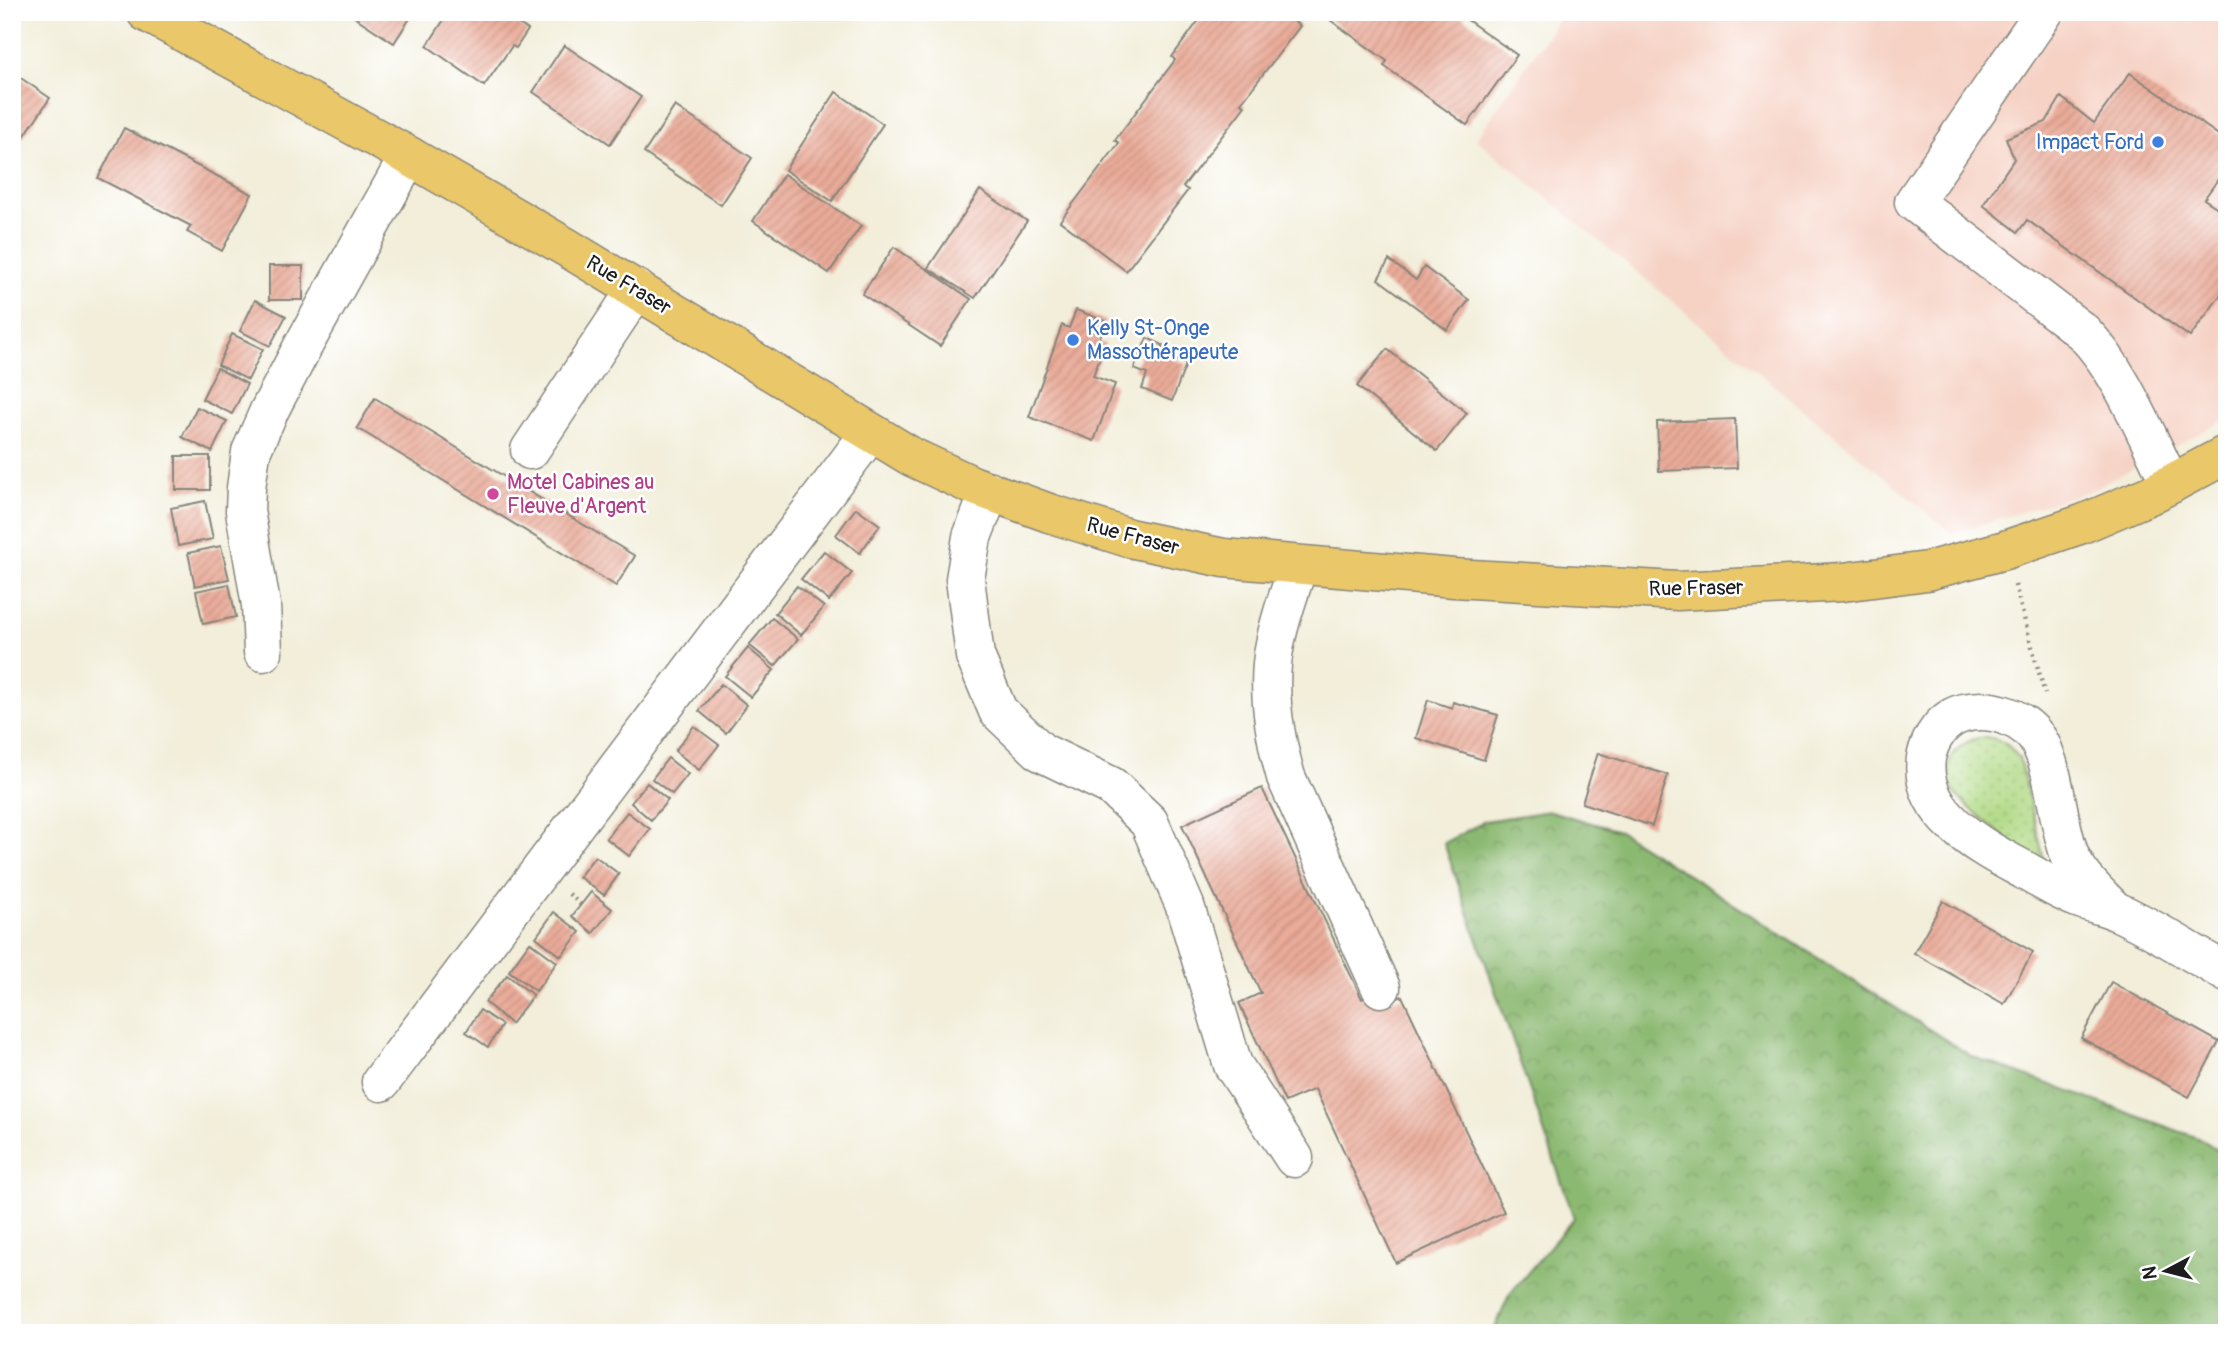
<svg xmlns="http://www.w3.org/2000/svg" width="2239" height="1345" font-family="Pangolin,sans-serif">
  <defs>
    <pattern id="grass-dots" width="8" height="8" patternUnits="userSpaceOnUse" patternTransform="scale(1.75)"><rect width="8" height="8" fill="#b0d984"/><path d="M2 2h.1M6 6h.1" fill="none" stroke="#97ba71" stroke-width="1.8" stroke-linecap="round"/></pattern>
    <pattern id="forest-crowns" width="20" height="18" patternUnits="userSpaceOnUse" patternTransform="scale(1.75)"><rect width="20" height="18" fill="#8cb972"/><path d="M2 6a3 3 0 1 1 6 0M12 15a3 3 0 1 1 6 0" fill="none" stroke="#789e62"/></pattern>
    <pattern id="building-hatch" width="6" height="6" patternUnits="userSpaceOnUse" patternTransform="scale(1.75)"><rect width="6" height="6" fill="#eaab99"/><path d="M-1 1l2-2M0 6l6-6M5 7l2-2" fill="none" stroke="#c89383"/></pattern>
  </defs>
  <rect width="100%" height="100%" fill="#fff"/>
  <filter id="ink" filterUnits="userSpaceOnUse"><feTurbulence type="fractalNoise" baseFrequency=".0143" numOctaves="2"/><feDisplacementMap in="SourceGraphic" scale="14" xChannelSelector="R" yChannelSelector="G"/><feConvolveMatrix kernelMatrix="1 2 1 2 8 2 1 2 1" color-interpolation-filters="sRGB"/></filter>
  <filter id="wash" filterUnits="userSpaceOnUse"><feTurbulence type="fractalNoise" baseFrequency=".00686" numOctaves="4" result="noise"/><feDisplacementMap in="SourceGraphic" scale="28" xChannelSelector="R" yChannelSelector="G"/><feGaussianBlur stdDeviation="1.57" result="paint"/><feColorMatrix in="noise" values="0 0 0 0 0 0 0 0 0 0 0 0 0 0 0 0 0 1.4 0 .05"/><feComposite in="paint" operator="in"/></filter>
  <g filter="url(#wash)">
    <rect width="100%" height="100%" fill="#f2eeda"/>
    <!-- built -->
    <polygon fill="#f6d2c5" points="1560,12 2227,12 2227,419 2088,492 1952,533 1476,139 1561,15"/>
    <!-- grass -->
    <path fill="url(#grass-dots)" stroke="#667a50" stroke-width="2" d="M 1986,737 C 2002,739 2009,745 2019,758 L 2044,859 L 2035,863 L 1963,802 C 1935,777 1949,740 1986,737 Z"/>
    <!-- forest -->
    <polygon fill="url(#forest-crowns)" stroke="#546a47" stroke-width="2" points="1550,811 1619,831 1971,1056 2203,1140 2227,1157 2227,1333 1493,1333 1509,1295 1574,1218 1444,843 1485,821"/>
    <g id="blocks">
      <!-- building -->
      <g fill="url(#building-hatch)">
        <polygon points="347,12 414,12 394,43"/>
        <polygon points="449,12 502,12 528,30 516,48 512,46 484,86 427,46"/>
        <polygon points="1205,12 1282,12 1300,26 1241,103 1245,106 1183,187 1188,190 1126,271 1060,221 1119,143 1115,140 1175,60 1172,57"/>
        <polygon points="1319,12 1456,12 1517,55 1467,125 1384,66 1387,61"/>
        <polygon points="564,45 641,97 610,144 533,92"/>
        <polygon points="12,72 50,98 12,154"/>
        <polygon points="2130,73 2227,141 2227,167 2204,199 2227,214 2227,286 2190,337 2027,220 2018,232 1983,205 2014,159 2006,138 2046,122 2061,97 2094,123"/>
        <polygon points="836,92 883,124 832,201 785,170"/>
        <polygon points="675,106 752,158 721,205 644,153"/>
        <polygon points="124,128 252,194 222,251 187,232 191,226 98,178"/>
        <polygon points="784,174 861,226 829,273 753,221"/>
        <polygon points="980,190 1027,221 975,298 928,268"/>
        <polygon points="894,247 971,299 940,346 862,294"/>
        <polygon points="1389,260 1416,280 1424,267 1469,300 1447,330 1378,279"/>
        <rect x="269" y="266" width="34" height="34"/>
        <polygon points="255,300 286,316 270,346 240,331"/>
        <polygon points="1076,310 1106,321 1098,342 1105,344 1093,376 1115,384 1094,441 1029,417 1062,325 1069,328"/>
        <polygon points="232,334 263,349 248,380 218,365"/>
        <polygon points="1147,338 1163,345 1160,353 1186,364 1172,401 1142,389 1147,374 1134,369"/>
        <polygon points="1387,349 1467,413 1437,451 1357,386"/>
        <polygon points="217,368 247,384 232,414 202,399"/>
        <polygon points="375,398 635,556 616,586 357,428"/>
        <polygon points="197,407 227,421 212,452 182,437"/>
        <polygon points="1735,419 1737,468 1659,471 1657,422"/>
        <rect x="176" y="456" width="34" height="34"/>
        <polygon points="205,501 213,539 178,546 171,508"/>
        <polygon points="856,508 880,525 860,553 836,535"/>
        <polygon points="221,546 229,579 195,586 188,553"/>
        <polygon points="824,551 852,573 829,601 801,579"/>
        <polygon points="229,584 236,617 203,624 196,591"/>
        <polygon points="797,586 824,607 801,635 775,613"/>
        <polygon points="772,618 798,639 775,666 749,645"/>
        <polygon points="748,648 774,670 751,697 725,676"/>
        <polygon points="721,684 747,705 726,733 699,711"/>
        <polygon points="1428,700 1452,708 1453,702 1498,715 1484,760 1416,738"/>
        <polygon points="694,726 719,745 699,770 675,751"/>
        <polygon points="1598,753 1668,775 1652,826 1582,803"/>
        <polygon points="668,758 688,774 672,794 652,779"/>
        <polygon points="647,783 668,800 651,820 631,803"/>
        <polygon points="1262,788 1362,999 1379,991 1385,1004 1402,996 1504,1212 1396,1263 1315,1089 1285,1102 1239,1003 1261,993 1182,825"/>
        <polygon points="627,812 650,829 629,856 606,838"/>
        <polygon points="595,856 619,874 604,895 579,877"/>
        <polygon points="591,892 612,909 593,933 572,916"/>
        <polygon points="1943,901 2033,952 2004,1004 1914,953"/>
        <polygon points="554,912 580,932 561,956 536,937"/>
        <polygon points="530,942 557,962 536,991 509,971"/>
        <polygon points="507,975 533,995 511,1024 485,1002"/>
        <polygon points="2111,982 2219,1042 2189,1097 2081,1038"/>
        <polygon points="480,1010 502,1025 488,1047 466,1032"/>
      </g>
    </g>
  </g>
  <g filter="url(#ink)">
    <use href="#blocks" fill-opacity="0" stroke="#87857b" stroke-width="2"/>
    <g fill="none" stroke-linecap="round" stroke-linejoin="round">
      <defs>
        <g id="minor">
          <path d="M 2044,12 L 1914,202 L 2083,332 C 2122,372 2145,434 2171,484"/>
          <polyline points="530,450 637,289"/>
          <polyline points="990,491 972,537 965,579 975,656 998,711 1041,752 1111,786 1149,822 1185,906 1233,1065 1294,1158"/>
          <path d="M 1298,566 C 1290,592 1280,617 1275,644 C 1266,687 1274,735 1286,777 L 1381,988"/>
          <polyline points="263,652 261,605 245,511 246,488 251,452 269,411 303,346 409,156"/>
          <path d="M 2115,911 C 2098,893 2078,876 2069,853 C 2057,819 2056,777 2041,745 C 2027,718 1992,706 1964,713 C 1943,718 1930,738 1926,758 C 1918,815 1983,848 2024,870 C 2041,880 2058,890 2075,897 C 2088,903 2103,905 2116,911 C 2154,928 2190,952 2227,973"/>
          <polyline points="381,1082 870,433"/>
        </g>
        <polyline id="major" points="146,12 409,156 566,247 912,457 972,485 1049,513 1129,538 1224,558 1454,578 1678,591 1843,582 1927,571 2005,550 2082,524 2150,495 2227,454"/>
      </defs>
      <!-- minor casing -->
      <use href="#minor" stroke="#87857b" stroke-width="41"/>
      <!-- major casing -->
      <use href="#major" stroke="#87857b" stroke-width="41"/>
      <!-- path -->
      <g stroke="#87857b" stroke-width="4.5" stroke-dasharray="2 5" stroke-linecap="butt">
        <polyline points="2015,585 2045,694"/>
        <polyline points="569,894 581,905"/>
      </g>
      <!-- minor -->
      <use href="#minor" stroke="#fff" stroke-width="38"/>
      <!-- major -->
      <use href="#major" stroke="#eac769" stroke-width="38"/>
    </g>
  </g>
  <!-- markers -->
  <g fill="#3f7fe0" stroke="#fff" stroke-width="2.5">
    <circle cx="2158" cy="142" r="7"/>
    <circle cx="1073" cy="340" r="7"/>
  </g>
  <circle fill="#d1479c" stroke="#fff" stroke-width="2.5" cx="493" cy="494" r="7"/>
  <g text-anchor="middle" stroke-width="5" stroke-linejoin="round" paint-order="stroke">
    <!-- shop labels -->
    <g font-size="21" fill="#366cbe" stroke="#fff" text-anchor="end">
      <text x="2144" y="149">Impact Ford</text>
      <text x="1087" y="335" text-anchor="start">Kelly St-Onge<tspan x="1087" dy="24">Massothérapeute</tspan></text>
    </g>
    <!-- street labels -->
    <g font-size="21" fill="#1c1c1c" stroke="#fff">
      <text transform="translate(629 285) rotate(31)" y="7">Rue Fraser</text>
      <text transform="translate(1133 536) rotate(15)" y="7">Rue Fraser</text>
      <text transform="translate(1696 588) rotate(-1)" y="7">Rue Fraser</text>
    </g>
    <!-- hotel labels -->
    <g font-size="21" fill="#b23c85" stroke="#fff" text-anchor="start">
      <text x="507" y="489">Motel Cabines au<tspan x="507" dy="24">Fleuve d'Argent</tspan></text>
    </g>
  </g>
  <!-- margin -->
  <rect width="2239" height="1345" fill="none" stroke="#fff" stroke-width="42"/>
  <!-- north arrow -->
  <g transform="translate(2166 1271) rotate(263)" stroke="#ffffff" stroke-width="5" paint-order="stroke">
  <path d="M0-5L12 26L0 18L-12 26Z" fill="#1c1c1c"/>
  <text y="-10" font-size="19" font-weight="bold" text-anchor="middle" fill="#1c1c1c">N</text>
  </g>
</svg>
